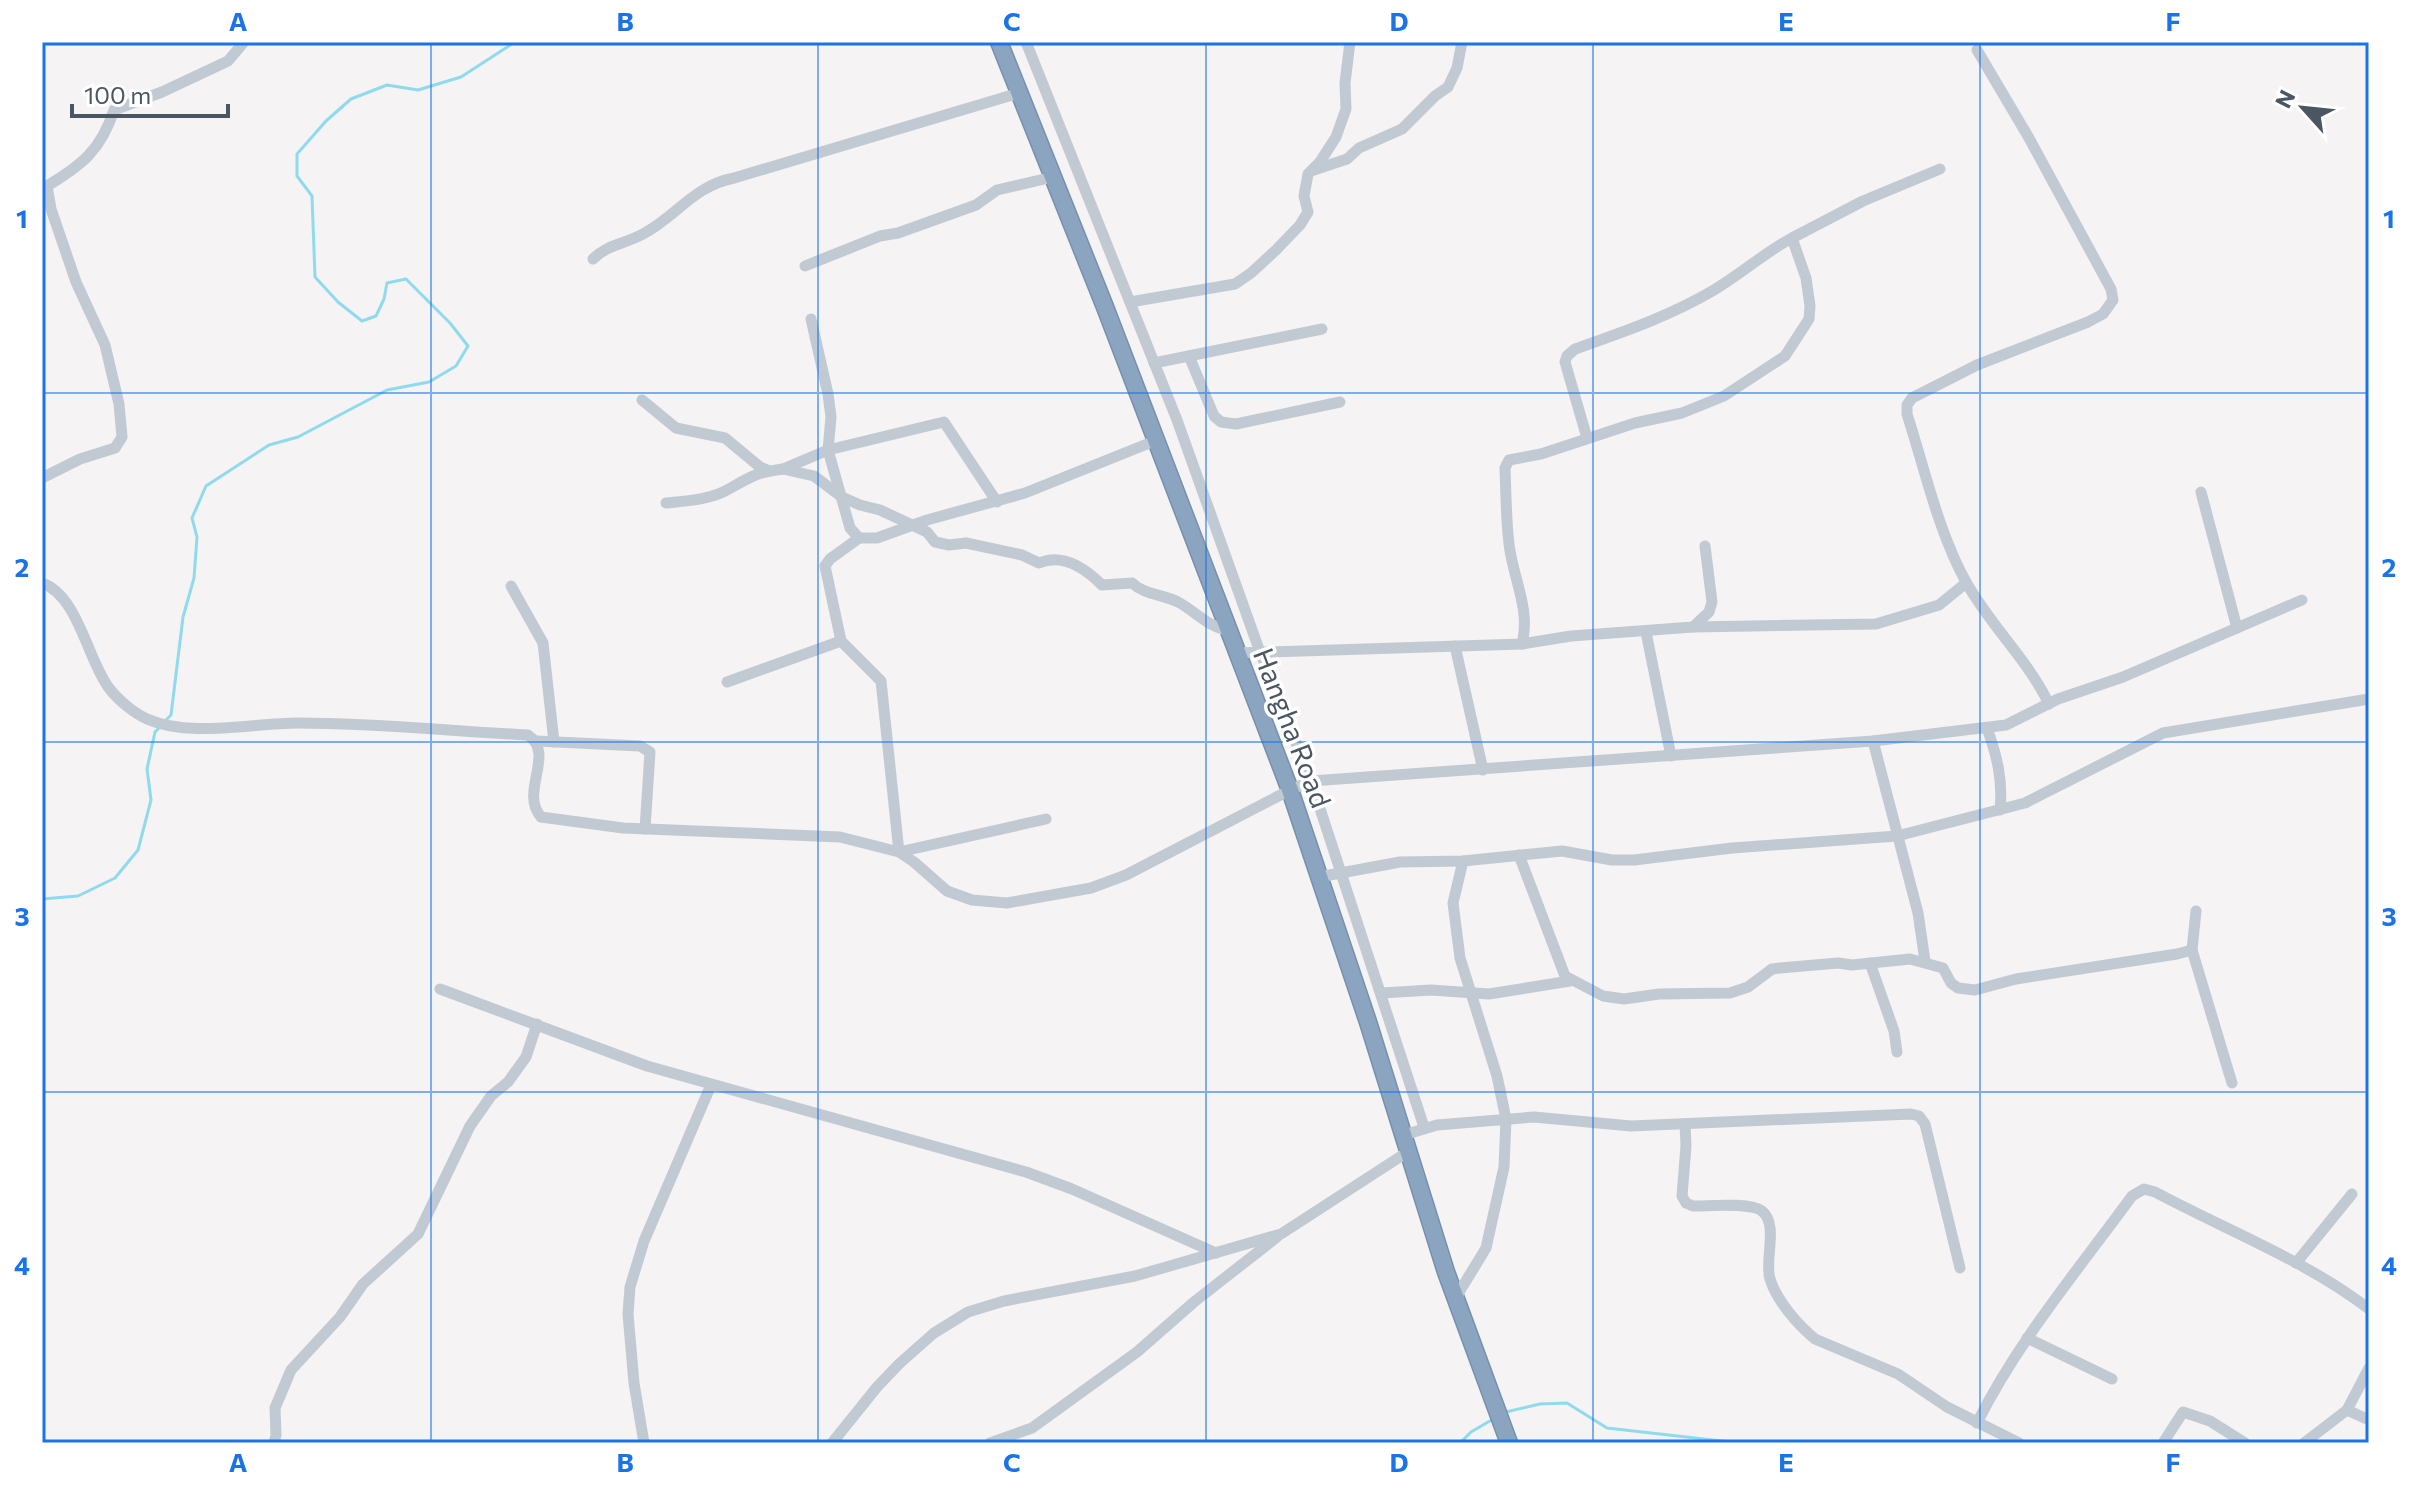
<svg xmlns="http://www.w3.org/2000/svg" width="2411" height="1485" font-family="Commissioner,sans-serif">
  <rect width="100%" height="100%" fill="#f5f3f3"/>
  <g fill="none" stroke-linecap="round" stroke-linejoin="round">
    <!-- stream -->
    <g stroke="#90daee" stroke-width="3">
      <polyline points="164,722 171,715 183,617 194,578 197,537 192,518 206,486 269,445 298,437 387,390 429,382 456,366 468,346 450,323 406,279 387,283 384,299 376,316 362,321 338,302 315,277 312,196 297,176 297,154 326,121 351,99 387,85 418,90 461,77 515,42"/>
      <polyline points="42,899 78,896 115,878 138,850 151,800 147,769 155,732 159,728"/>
      <polyline points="1506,1412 1540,1404 1567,1403 1607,1428 1739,1443"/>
      <polyline points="1460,1443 1471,1432 1495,1418"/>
    </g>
    <defs>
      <polyline id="highway" points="999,42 1105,307 1290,790 1368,1022 1446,1272 1509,1443"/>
    </defs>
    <!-- highway casing -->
    <use href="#highway" stroke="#7690ad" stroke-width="19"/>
    <!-- minor -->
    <g stroke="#c1cad2" stroke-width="11">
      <polyline points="1026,42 1177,420 1260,652 1311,781 1424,1127"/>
      <path d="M 1977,50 L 2029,138 L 2111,289 L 2113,300 L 2103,314 L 2088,322 L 1977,365 L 1912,398 L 1907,405 L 1907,414 C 1925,470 1938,531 1966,582 C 1990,625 2028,660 2049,704"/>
      <polyline points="1314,170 1347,159 1359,148 1402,129 1435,96 1448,87 1457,68 1462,42"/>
      <path d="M 593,259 C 608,244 625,244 643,234 C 677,216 693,186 734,178 L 1019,93"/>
      <polyline points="805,266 880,236 898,233 976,205 997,190 1053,177"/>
      <polyline points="1130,302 1235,284 1251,273 1276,250 1300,225 1308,212 1304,196 1308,174 1320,162 1336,137 1346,109 1345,83 1350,42"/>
      <polyline points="811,319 828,394 831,417 828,450 850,528 859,538 877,538 927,520 1025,493 1157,440"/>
      <polyline points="1189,356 1214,416 1221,422 1236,424 1340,402"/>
      <polyline points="1154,363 1322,329"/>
      <polyline points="642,400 676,428 725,438 760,467 770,471 783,469 828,450 944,422 997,502"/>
      <path d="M 1587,438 L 1565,362 L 1567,356 L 1575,349 C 1623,332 1670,316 1714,290 C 1741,274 1764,253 1792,238"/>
      <path d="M 783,469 L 814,476 L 842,497 L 860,505 L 880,510 L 927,532 L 935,542 L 949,545 L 966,543 L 1022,555 L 1039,563 C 1062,553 1085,568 1102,585 L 1132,583 C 1145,595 1162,594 1178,602 C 1195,611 1208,627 1227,630"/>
      <path d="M 42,478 L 80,459 L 115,448 L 122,437 L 119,404 L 105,345 L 76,282 L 51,209 L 47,186 C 82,165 101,150 114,110 L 162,92 L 228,61 L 244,42"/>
      <polyline points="2201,492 2237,628"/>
      <path d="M 666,503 C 685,501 706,500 723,492 C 739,484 752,474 770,471"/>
      <polyline points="859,538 830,559 825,566 841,641 881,681 899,852 1046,819"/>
      <path d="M 42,583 C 78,595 88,661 109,688 C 118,700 134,713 147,719 C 190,738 251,723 298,723 C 374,723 452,731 528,735 C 556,754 519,792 541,817 L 623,828 L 840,837 L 899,852 L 914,862 L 947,891 L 972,900 L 1007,903 L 1091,888 L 1126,875 L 1290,790 L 1311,781 L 1873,741 L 2006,725 L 2058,699 L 2123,677 L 2302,600"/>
      <polyline points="511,586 543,643 554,742"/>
      <polyline points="1693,627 1876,624 1939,605 1966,583"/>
      <polyline points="1646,632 1671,756"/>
      <path d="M 1522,644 C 1531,609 1513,579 1509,544 C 1506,519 1506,493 1505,468 L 1509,460 L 1541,454 L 1635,423 L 1682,413 L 1724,396 L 1785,356 L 1809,319 L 1810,306 L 1806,278 L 1792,238 L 1863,201 L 1940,169"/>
      <polyline points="1455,646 1483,770"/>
      <polyline points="1236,653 1522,644 1571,636 1693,627 1709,612 1712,602 1705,546"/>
      <polyline points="727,682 841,641"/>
      <path d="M 1987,728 C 1997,756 2003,780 2000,810"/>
      <polyline points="537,741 640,746 650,752 645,829"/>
      <polyline points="1873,741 1918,913 1925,961"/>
      <polyline points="1519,855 1565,976 1603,996 1624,999 1659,994 1730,993 1748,987 1772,969 1780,968 1838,963 1852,965 1910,959 1943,968 1951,983 1958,988 1975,990 2016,979 2177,954 2192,950 2196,911"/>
      <polyline points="1319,877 1400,862 1463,861 1562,851 1612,860 1634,860 1732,848 1897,836 2025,803 2163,733 2369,699"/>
      <polyline points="2192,950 2232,1083"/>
      <polyline points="1870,963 1894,1031 1897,1052"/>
      <polyline points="440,989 647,1066 1026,1172 1072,1189 1216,1253"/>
      <polyline points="1382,993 1431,990 1489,994 1570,981"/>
      <path d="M 1685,1124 L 1686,1146 L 1682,1196 L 1686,1203 L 1693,1206 C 1709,1206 1750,1202 1762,1211 C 1779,1225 1764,1260 1770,1279 C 1777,1301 1797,1324 1815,1339 L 1898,1374 L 1947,1407 L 2019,1443"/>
      <polyline points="1404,1135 1437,1125 1534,1117 1631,1126 1911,1114 1919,1116 1925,1124 1960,1268"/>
      <polyline points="2296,1263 2352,1194"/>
      <polyline points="1455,1299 1486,1248 1504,1167 1506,1119 1497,1076 1460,958 1453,903 1463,861"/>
      <polyline points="2027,1338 2112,1379"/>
      <polyline points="2347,1410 2369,1420"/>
      <path d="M 1977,1423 C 2018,1341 2078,1270 2132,1196 L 2144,1189 L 2155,1192 C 2226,1230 2305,1260 2369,1309"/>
      <polyline points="274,1443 276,1435 275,1408 291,1370 340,1317 363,1284 418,1234 470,1126 491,1096 508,1082 526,1057 537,1024"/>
      <polyline points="644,1443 634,1383 628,1314 630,1287 644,1241 711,1085"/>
      <polyline points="832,1443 877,1387 900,1363 934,1333 968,1312 1004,1301 1135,1276 1281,1234 1409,1151"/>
      <polyline points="990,1443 1032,1428 1137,1352 1194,1302 1277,1237"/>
      <polyline points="2163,1443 2183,1412 2210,1421 2245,1443"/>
      <polyline points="2304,1443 2347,1410 2369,1368"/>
    </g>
    <!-- highway -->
    <use href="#highway" stroke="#8ba5c1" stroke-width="16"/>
  </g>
  <!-- grid -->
  <path fill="none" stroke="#1a73e8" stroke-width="2" stroke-opacity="0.55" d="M 431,42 L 431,1443M 818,42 L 818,1443M 1206,42 L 1206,1443M 1593,42 L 1593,1443M 1980,42 L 1980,1443M 42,393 L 2369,393M 42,742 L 2369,742M 42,1092 L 2369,1092"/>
  <g text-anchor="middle" stroke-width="7" stroke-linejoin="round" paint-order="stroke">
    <!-- street labels -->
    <g font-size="28" fill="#4a5661" stroke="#fff">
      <text transform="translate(1292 728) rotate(69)" y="10">Hangha Road</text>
    </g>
  </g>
  <!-- border -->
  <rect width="2411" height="1485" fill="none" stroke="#ffffff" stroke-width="88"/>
  <!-- north arrow -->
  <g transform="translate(2303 108) rotate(297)" stroke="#ffffff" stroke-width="6" paint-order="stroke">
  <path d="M0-6L14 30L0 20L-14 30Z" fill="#4a5661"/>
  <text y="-12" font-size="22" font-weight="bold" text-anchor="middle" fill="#4a5661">N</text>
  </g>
  <!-- scale -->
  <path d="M72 104v12h156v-12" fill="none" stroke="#4a5661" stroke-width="4"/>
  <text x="84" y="104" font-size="24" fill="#4a5661" stroke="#ffffff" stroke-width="6" paint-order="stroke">100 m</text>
  <rect x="44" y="44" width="2323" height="1397" fill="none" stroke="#1a73e8" stroke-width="3"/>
  <g font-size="26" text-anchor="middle" font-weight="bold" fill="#1a73e8">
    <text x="238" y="31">A</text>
    <text x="625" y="31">B</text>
    <text x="1012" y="31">C</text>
    <text x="1399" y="31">D</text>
    <text x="1786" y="31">E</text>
    <text x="2173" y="31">F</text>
    <text x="22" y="228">1</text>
    <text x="2389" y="228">1</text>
    <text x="22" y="577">2</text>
    <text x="2389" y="577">2</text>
    <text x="22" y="926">3</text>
    <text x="2389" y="926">3</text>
    <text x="22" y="1275">4</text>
    <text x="2389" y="1275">4</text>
    <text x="238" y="1472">A</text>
    <text x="625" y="1472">B</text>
    <text x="1012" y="1472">C</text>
    <text x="1399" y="1472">D</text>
    <text x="1786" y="1472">E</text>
    <text x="2173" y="1472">F</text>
  </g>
</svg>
